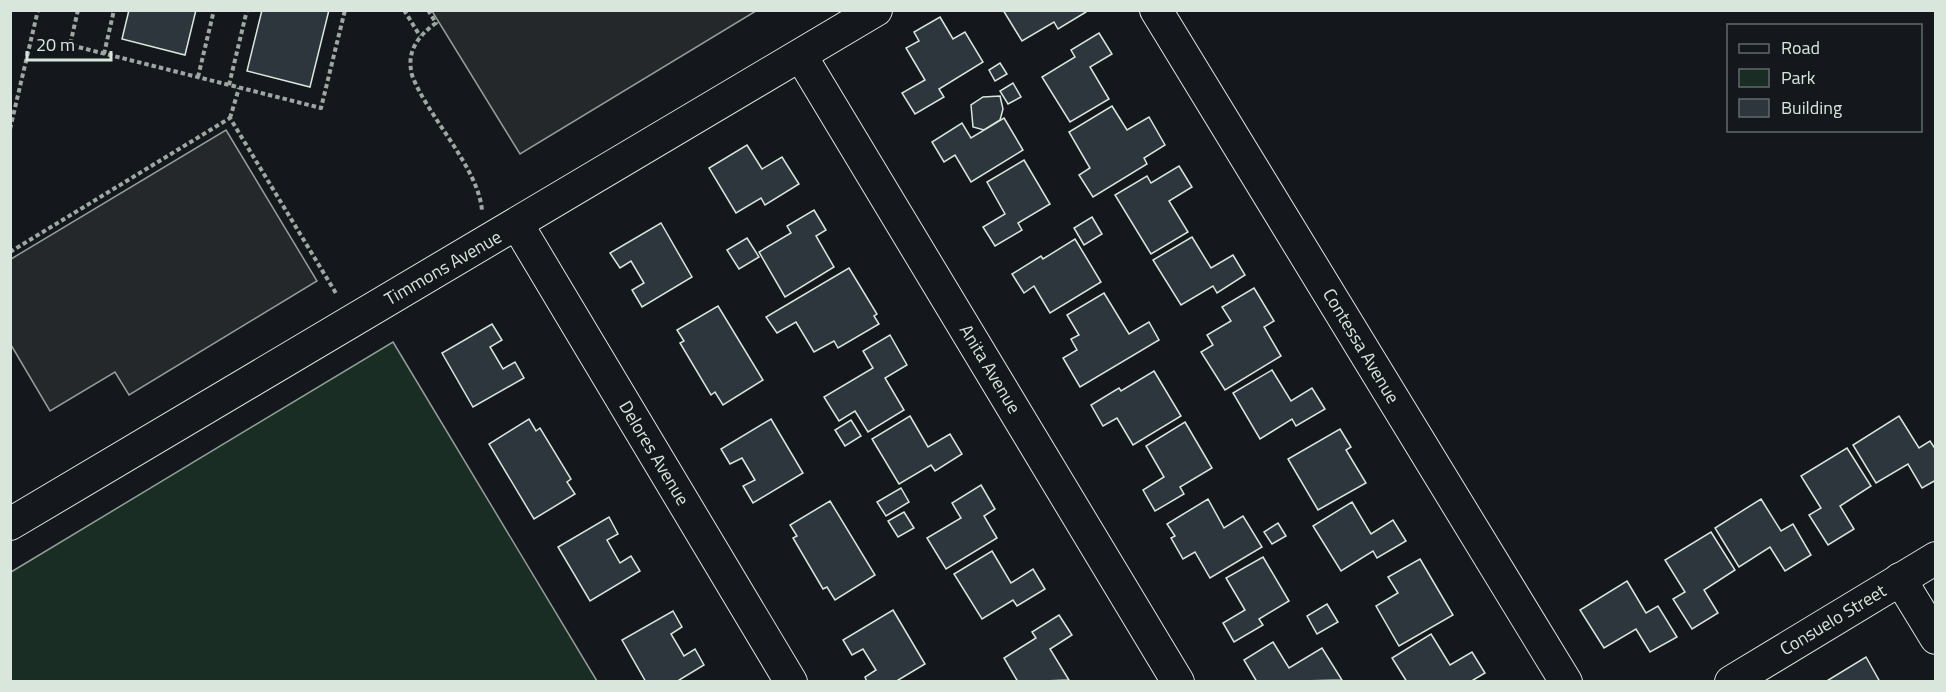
<svg xmlns="http://www.w3.org/2000/svg" width="1946" height="692" font-family="'Titillium Web',sans-serif">
  <rect width="100%" height="100%" fill="#14181c"/>
  <!-- green -->
  <polygon fill="#1a2d24" stroke="#939e99" stroke-width="1.5" points="393,342 597,681 11,681 11,572"/>
  <!-- parking -->
  <g fill="#24282b" stroke="#939e99" stroke-width="1.5">
    <polygon points="432,11 756,11 520,154"/>
    <polygon points="226,130 317,281 129,395 115,372 50,411 11,345 11,259"/>
  </g>
  <!-- building -->
  <g fill="#2c363c" stroke="#d8e6dc" stroke-width="1.5">
    <polygon points="129,10 196,10 185,55 122,39"/>
    <polygon points="262,10 329,10 310,87 247,71"/>
    <polygon points="1003,10 1086,10 1086,12 1058,29 1054,22 1022,41"/>
    <polygon points="940,17 953,39 965,32 983,62 939,89 944,97 915,114 902,93 925,80 906,48 919,41 914,32"/>
    <polygon points="1099,33 1112,54 1090,67 1109,99 1070,122 1042,77 1075,57 1071,50"/>
    <polygon points="1000,63 1007,74 995,81 989,70"/>
    <polygon points="1013,83 1021,97 1008,104 1000,91"/>
    <polygon points="1000,96 1003,109 1000,120 984,130 973,127 971,105 983,97"/>
    <polygon points="1112,106 1127,130 1149,117 1165,145 1144,158 1147,164 1093,197 1079,175 1090,168 1069,132"/>
    <polygon points="1004,118 1023,150 971,182 955,155 944,162 932,142 962,123 971,138"/>
    <polygon points="747,145 762,169 782,157 799,184 765,205 761,198 736,213 709,168"/>
    <polygon points="1024,160 1050,204 1018,223 1022,230 995,246 983,227 1005,214 987,182"/>
    <polygon points="1179,166 1192,187 1169,201 1188,232 1151,254 1115,195 1147,176 1151,183"/>
    <polygon points="814,210 826,230 816,236 834,267 785,297 759,252 791,233 787,226"/>
    <polygon points="1092,217 1102,234 1084,245 1074,228"/>
    <polygon points="661,223 692,277 642,307 632,290 644,283 631,261 620,268 610,253"/>
    <polygon points="1192,237 1211,268 1233,255 1245,275 1217,293 1213,286 1181,305 1153,260"/>
    <polygon points="747,238 759,257 739,269 727,250"/>
    <polygon points="1075,239 1101,282 1050,313 1034,286 1024,293 1012,274 1041,256 1043,259"/>
    <polygon points="849,268 877,314 874,316 879,324 838,348 834,341 814,352 796,322 777,333 766,317"/>
    <polygon points="1254,288 1274,321 1264,327 1281,356 1225,390 1201,352 1213,345 1207,335 1231,321 1222,307"/>
    <polygon points="1104,293 1129,334 1149,322 1159,340 1080,387 1063,358 1077,350 1071,339 1079,335 1067,315"/>
    <polygon points="718,306 763,380 723,405 715,392 711,395 680,343 684,341 677,330"/>
    <polygon points="492,324 502,340 490,347 503,369 515,362 524,378 473,407 442,353"/>
    <polygon points="890,335 907,365 885,378 904,410 868,432 855,411 839,421 824,397 873,368 863,351"/>
    <polygon points="1272,370 1291,401 1312,388 1325,409 1296,426 1292,419 1260,439 1233,393"/>
    <polygon points="1154,371 1181,416 1133,445 1117,418 1103,426 1091,405 1119,388 1121,391"/>
    <polygon points="910,416 928,447 950,434 962,454 935,471 931,465 899,484 872,439"/>
    <polygon points="1899,416 1919,448 1930,441 1936,450 1936,480 1922,488 1908,464 1876,483 1853,445"/>
    <polygon points="529,419 536,431 540,428 571,479 567,482 575,494 534,519 489,444"/>
    <polygon points="771,419 803,473 753,503 743,486 755,480 742,458 730,464 721,449"/>
    <polygon points="851,420 861,436 845,446 835,430"/>
    <polygon points="1185,422 1212,468 1180,487 1184,494 1155,511 1143,490 1164,477 1146,446"/>
    <polygon points="1340,429 1351,447 1346,450 1366,483 1318,510 1288,459"/>
    <polygon points="1847,448 1871,486 1840,506 1854,529 1828,545 1809,515 1821,508 1801,476"/>
    <polygon points="981,485 995,509 984,516 997,538 946,569 927,538 961,518 952,503"/>
    <polygon points="901,488 909,502 886,516 877,502"/>
    <polygon points="1208,499 1224,528 1243,516 1262,547 1210,578 1195,552 1183,559 1171,538 1175,536 1167,524"/>
    <polygon points="1761,499 1781,531 1793,524 1811,555 1785,571 1770,547 1739,567 1715,528"/>
    <polygon points="830,501 875,575 835,600 827,587 823,589 793,538 797,536 790,525"/>
    <polygon points="1352,502 1371,534 1393,520 1406,541 1377,558 1373,551 1341,571 1313,526"/>
    <polygon points="904,512 914,528 898,537 888,521"/>
    <polygon points="609,517 618,534 607,540 620,563 631,556 640,571 590,601 558,547"/>
    <polygon points="1278,523 1286,536 1272,544 1264,532"/>
    <polygon points="1711,532 1735,570 1704,590 1718,613 1692,629 1673,599 1685,592 1665,560"/>
    <polygon points="992,551 1011,583 1033,569 1045,589 1017,606 1013,600 982,619 954,574"/>
    <polygon points="1263,557 1289,601 1259,619 1263,625 1234,642 1223,623 1245,610 1226,578"/>
    <polygon points="1420,559 1453,615 1399,646 1376,606 1398,593 1388,577"/>
    <polygon points="1627,581 1646,613 1658,606 1677,637 1650,652 1636,629 1604,648 1580,610"/>
    <polygon points="1327,604 1338,622 1317,634 1307,616"/>
    <polygon points="893,610 925,664 895,682 867,682 865,677 876,670 863,649 852,655 843,640"/>
    <polygon points="673,611 682,627 671,634 684,656 695,649 704,665 676,682 646,682 622,640"/>
    <polygon points="1059,615 1072,635 1050,649 1069,680 1018,682 1004,658 1036,638 1032,632"/>
    <polygon points="1431,634 1450,665 1472,652 1485,673 1470,682 1407,682 1392,658"/>
    <polygon points="1273,642 1289,668 1322,648 1342,680 1257,682 1244,660"/>
    <polygon points="1866,657 1880,682 1825,682"/>
  </g>
  <g fill="none" stroke-linecap="round" stroke-linejoin="round">
    <defs>
      <g id="minor">
        <polyline points="1156,10 1566,682"/>
        <polyline points="801,56 1178,682"/>
        <polyline points="517,224 791,682"/>
        <polyline points="10,524 876,10"/>
        <polyline points="1900,579 1936,638"/>
        <polyline points="1731,682 1936,558"/>
      </g>
    </defs>
    <!-- minor casing -->
    <use href="#minor" stroke="#d8e6dc" stroke-width="34"/>
    <!-- path -->
    <g stroke="#9da8a2" stroke-width="4" stroke-dasharray="4.5 3" stroke-linecap="butt">
      <polyline points="78,10 70,45 321,108 345,10"/>
      <polyline points="404,10 420,36"/>
      <path d="M 428,10 L 436,23 C 418,36 406,51 412,75 C 427,116 479,168 482,211"/>
      <polyline points="104,54 114,10"/>
      <polyline points="198,77 214,10"/>
      <polyline points="229,85 247,10"/>
      <polyline points="230,118 239,88"/>
      <polyline points="10,129 38,10"/>
      <polyline points="10,252 230,118 337,295"/>
    </g>
    <!-- minor -->
    <use href="#minor" stroke="#14181c" stroke-width="32"/>
  </g>
  <g text-anchor="middle" stroke-width="4.5" stroke-linejoin="round" paint-order="stroke">
    <!-- street labels -->
    <g font-size="18" fill="#d8e6dc" stroke="#14181c">
      <text transform="translate(443 268) rotate(-30)" y="6">Timmons Avenue</text>
      <text transform="translate(1361 346) rotate(59)" y="6">Contessa Avenue</text>
      <text transform="translate(990 369) rotate(59)" y="6">Anita Avenue</text>
      <text transform="translate(654 453) rotate(59)" y="6">Delores Avenue</text>
      <text transform="translate(1833 620) rotate(-31)" y="6">Consuelo Street</text>
    </g>
  </g>
  <!-- border -->
  <rect width="1946" height="692" fill="none" stroke="#d8e6dc" stroke-width="24"/>
  <!-- legend -->
  <rect x="1727" y="24" width="195" height="108" fill="#14181c" stroke="#626a69" stroke-width="1.5"/>
  <rect x="1739" y="44" width="30" height="9" fill="#14181c" stroke="#626a69" stroke-width="1.5"/>
  <text x="1781" y="54" font-size="18" fill="#d8e6dc">Road</text>
  <rect x="1739" y="69" width="30" height="18" fill="#1a2d24" stroke="#626a69" stroke-width="1.5"/>
  <text x="1781" y="84" font-size="18" fill="#d8e6dc">Park</text>
  <rect x="1739" y="99" width="30" height="18" fill="#2c363c" stroke="#626a69" stroke-width="1.5"/>
  <text x="1781" y="114" font-size="18" fill="#d8e6dc">Building</text>
  <!-- scale -->
  <path d="M27 51v9h84v-9" fill="none" stroke="#d8e6dc" stroke-width="3"/>
  <text x="36" y="51" font-size="18" fill="#d8e6dc" stroke="#14181c" stroke-width="4.5" paint-order="stroke">20 m</text>
</svg>
